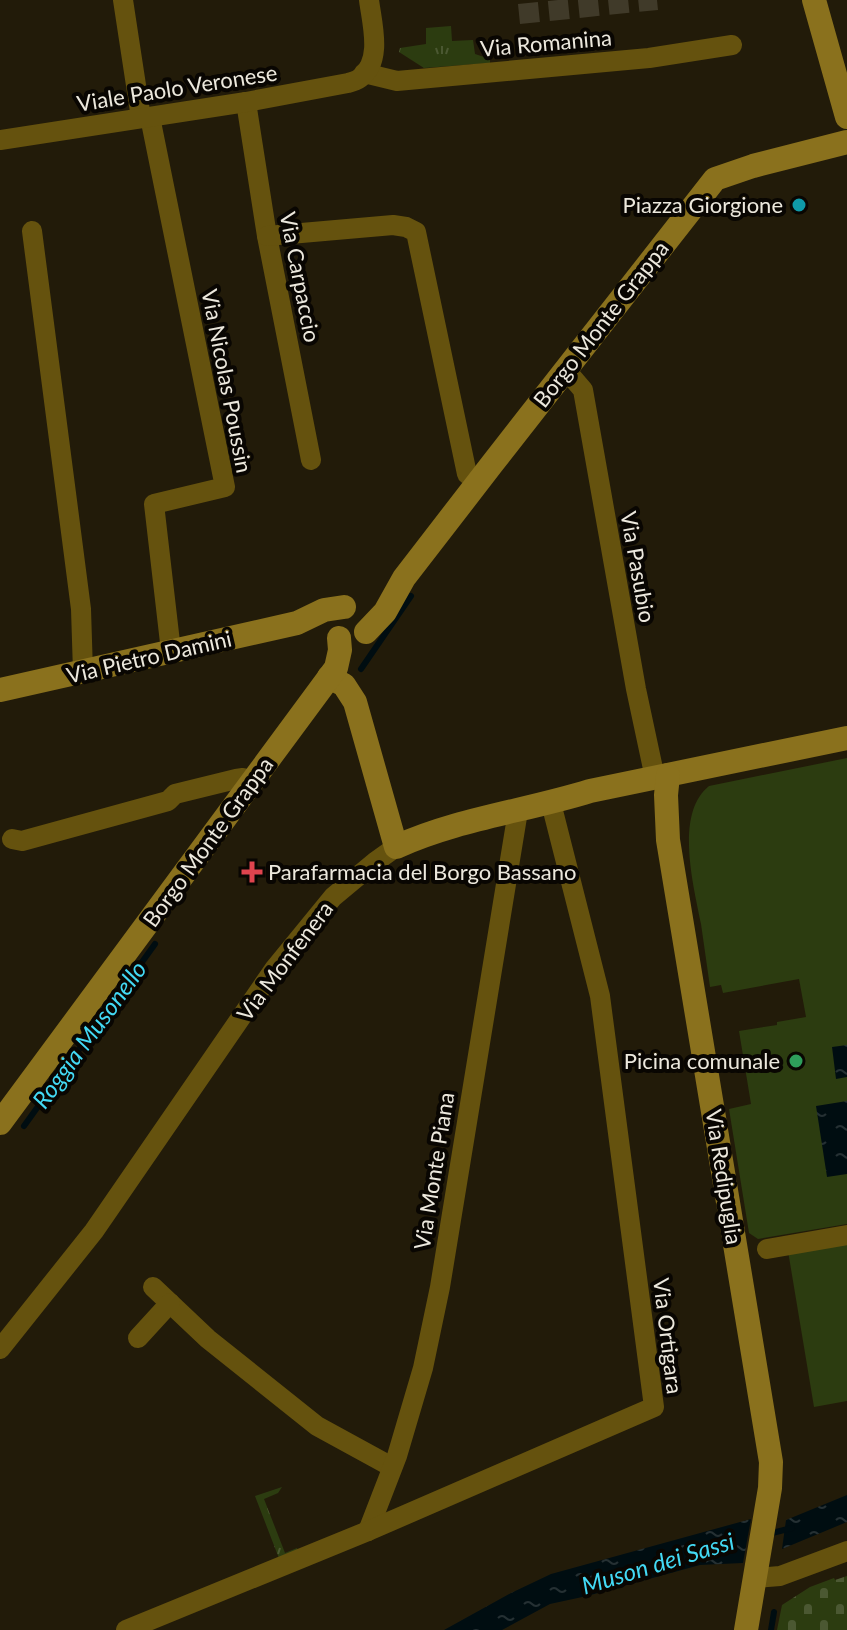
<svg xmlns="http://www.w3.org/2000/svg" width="847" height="1630" font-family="Lato,sans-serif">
  <defs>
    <pattern id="grass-tufts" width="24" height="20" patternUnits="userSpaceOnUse" patternTransform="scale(2)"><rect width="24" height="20" fill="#2c3c10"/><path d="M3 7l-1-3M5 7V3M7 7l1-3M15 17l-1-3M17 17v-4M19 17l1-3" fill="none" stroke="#4b5832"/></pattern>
    <pattern id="cemetery-stones" width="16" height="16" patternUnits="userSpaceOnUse" patternTransform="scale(2)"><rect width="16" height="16" fill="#2c3c10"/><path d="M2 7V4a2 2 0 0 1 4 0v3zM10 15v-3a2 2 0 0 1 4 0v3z" fill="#4b5832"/></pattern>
    <pattern id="water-ripples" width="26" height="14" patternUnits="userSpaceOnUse" patternTransform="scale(2)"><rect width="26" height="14" fill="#000d11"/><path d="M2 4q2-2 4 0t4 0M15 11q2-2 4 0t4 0" fill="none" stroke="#253033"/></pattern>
  </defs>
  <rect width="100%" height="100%" fill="#221b09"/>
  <!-- grass -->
  <g fill="url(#grass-tufts)">
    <polygon points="451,26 452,41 473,40 475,54 490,59 490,63 424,68 399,52 400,48 426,44 426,28"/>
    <polygon points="282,1487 278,1493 264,1499 285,1553 297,1548 299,1553 280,1561 255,1496"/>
  </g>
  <!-- cemetery -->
  <polygon fill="url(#cemetery-stones)" points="847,1576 847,1630 777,1630 782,1605 810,1587 834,1578 835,1580"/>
  <!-- park -->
  <g fill="#2c3c10">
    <path d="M 847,758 L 847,1224 L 758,1239 L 749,1233 L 729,1109 L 751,1104 L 739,1031 L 777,1025 L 777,1022 L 806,1017 L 799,979 L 723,993 L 721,985 L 710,987 C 707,966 704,945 701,924 C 694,887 674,814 709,786 Z"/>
    <polygon points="847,1240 847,1401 814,1407 788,1251"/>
  </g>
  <!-- water -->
  <g fill="url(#water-ripples)">
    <polygon points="847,1045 847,1077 836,1079 832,1047"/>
    <polygon points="847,1101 847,1174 827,1177 816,1106"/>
    <polygon points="847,1495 847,1522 782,1549 786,1520"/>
    <polygon points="751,1519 743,1563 700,1565 587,1596 550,1604 502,1630 444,1630 511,1593 551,1574"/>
  </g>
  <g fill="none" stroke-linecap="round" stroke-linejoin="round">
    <!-- stream -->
    <g stroke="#000d11" stroke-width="6">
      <polyline points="361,669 411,596"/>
      <polyline points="24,1126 155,944"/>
      <polyline points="768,1534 792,1528"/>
      <polyline points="771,1630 774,1612"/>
    </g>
    <!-- street-tunnel -->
    <polyline stroke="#403a29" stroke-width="20" stroke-dasharray="20 10" stroke-linecap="butt" points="519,14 657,0"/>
    <!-- street -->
    <g stroke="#65520e" stroke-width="20">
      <polyline points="123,0 141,118"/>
      <polyline points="364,73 397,81 649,58 732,45"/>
      <polyline points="246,102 267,236 311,460"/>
      <polyline points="150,117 225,487 154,504 171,651"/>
      <path d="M 0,140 L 246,102 L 348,83 C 352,82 356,81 360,78 C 383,61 372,24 369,0"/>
      <polyline points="32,231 81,609 83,672"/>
      <polyline points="267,236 393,225 406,227 416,232 467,474 478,481"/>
      <polyline points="565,369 583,390 636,689 655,778"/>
      <polyline points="12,839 22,841 168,801 175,794 236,779 243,778 250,783"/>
      <polyline points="767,1249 847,1235"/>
      <polyline points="153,1287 208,1339 317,1426 392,1467"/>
      <polyline points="138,1338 170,1303"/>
      <polyline points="0,1349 94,1231 275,968 333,897 375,862 396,847"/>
      <polyline points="368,1531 397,1456 423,1368 440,1287 518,811"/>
      <polyline points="755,1578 780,1576 847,1551"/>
      <polyline points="126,1630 368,1531 654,1407 600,996 551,803"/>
    </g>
    <!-- secondary -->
    <g stroke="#8a711d" stroke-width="24">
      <polyline points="814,0 847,117"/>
      <polyline points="366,632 385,612 404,578 492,464 715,179 753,166 847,142"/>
      <path d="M 329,677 L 344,685 L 355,702 L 396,847 C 457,819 526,811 590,791 L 847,738"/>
      <polyline points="0,690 297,623 324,610 344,607"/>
      <polyline points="668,775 666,795 668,840 771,1462 770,1488 746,1630"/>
      <polyline points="0,1123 336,668 340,650 339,638"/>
    </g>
  </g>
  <!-- markers -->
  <circle fill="#0f9aa8" stroke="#090602" stroke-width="3" cx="799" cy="205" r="8"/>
  <path fill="#e0444e" stroke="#090602" stroke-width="3" d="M248 860h8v8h8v8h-8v8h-8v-8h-8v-8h8z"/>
  <circle fill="#2e9e5b" stroke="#090602" stroke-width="3" cx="796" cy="1061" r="8"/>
  <g text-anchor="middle" stroke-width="8" stroke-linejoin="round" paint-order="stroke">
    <!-- street labels -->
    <g font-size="22" fill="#ece8dd" stroke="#090602">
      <text transform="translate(546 43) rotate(-5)" y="8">Via Romanina</text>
      <text transform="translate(177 88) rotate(-9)" y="8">Viale Paolo Veronese</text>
      <text transform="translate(300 277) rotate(79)" y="8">Via Carpaccio</text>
      <text transform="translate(601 324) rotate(-52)" y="8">Borgo Monte Grappa</text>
      <text transform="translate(227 381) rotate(79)" y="8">Via Nicolas Poussin</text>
      <text transform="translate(638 567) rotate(80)" y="8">Via Pasubio</text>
      <text transform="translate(149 657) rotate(-13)" y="8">Via Pietro Damini</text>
      <text transform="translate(208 842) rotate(-54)" y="8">Borgo Monte Grappa</text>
      <text transform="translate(285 961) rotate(-53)" y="8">Via Monfenera</text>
      <text transform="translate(434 1171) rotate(-81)" y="8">Via Monte Piana</text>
      <text transform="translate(724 1177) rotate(81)" y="8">Via Redipuglia</text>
      <text transform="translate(668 1336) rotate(83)" y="8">Via Ortigara</text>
    </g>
    <!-- poi labels -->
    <g font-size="22" fill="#ece8dd" stroke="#090602" text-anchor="end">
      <text x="783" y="213">Piazza Giorgione</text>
      <text x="268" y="880" text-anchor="start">Parafarmacia del Borgo Bassano</text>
      <text x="780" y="1069">Picina comunale</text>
    </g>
    <!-- water labels -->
    <g font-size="24" font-style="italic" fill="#43d9f4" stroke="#090602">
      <text transform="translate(90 1035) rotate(-54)" y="8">Roggia Musonello</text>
      <text transform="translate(658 1564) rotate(-17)" y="8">Muson dei Sassi</text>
    </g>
  </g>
</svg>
